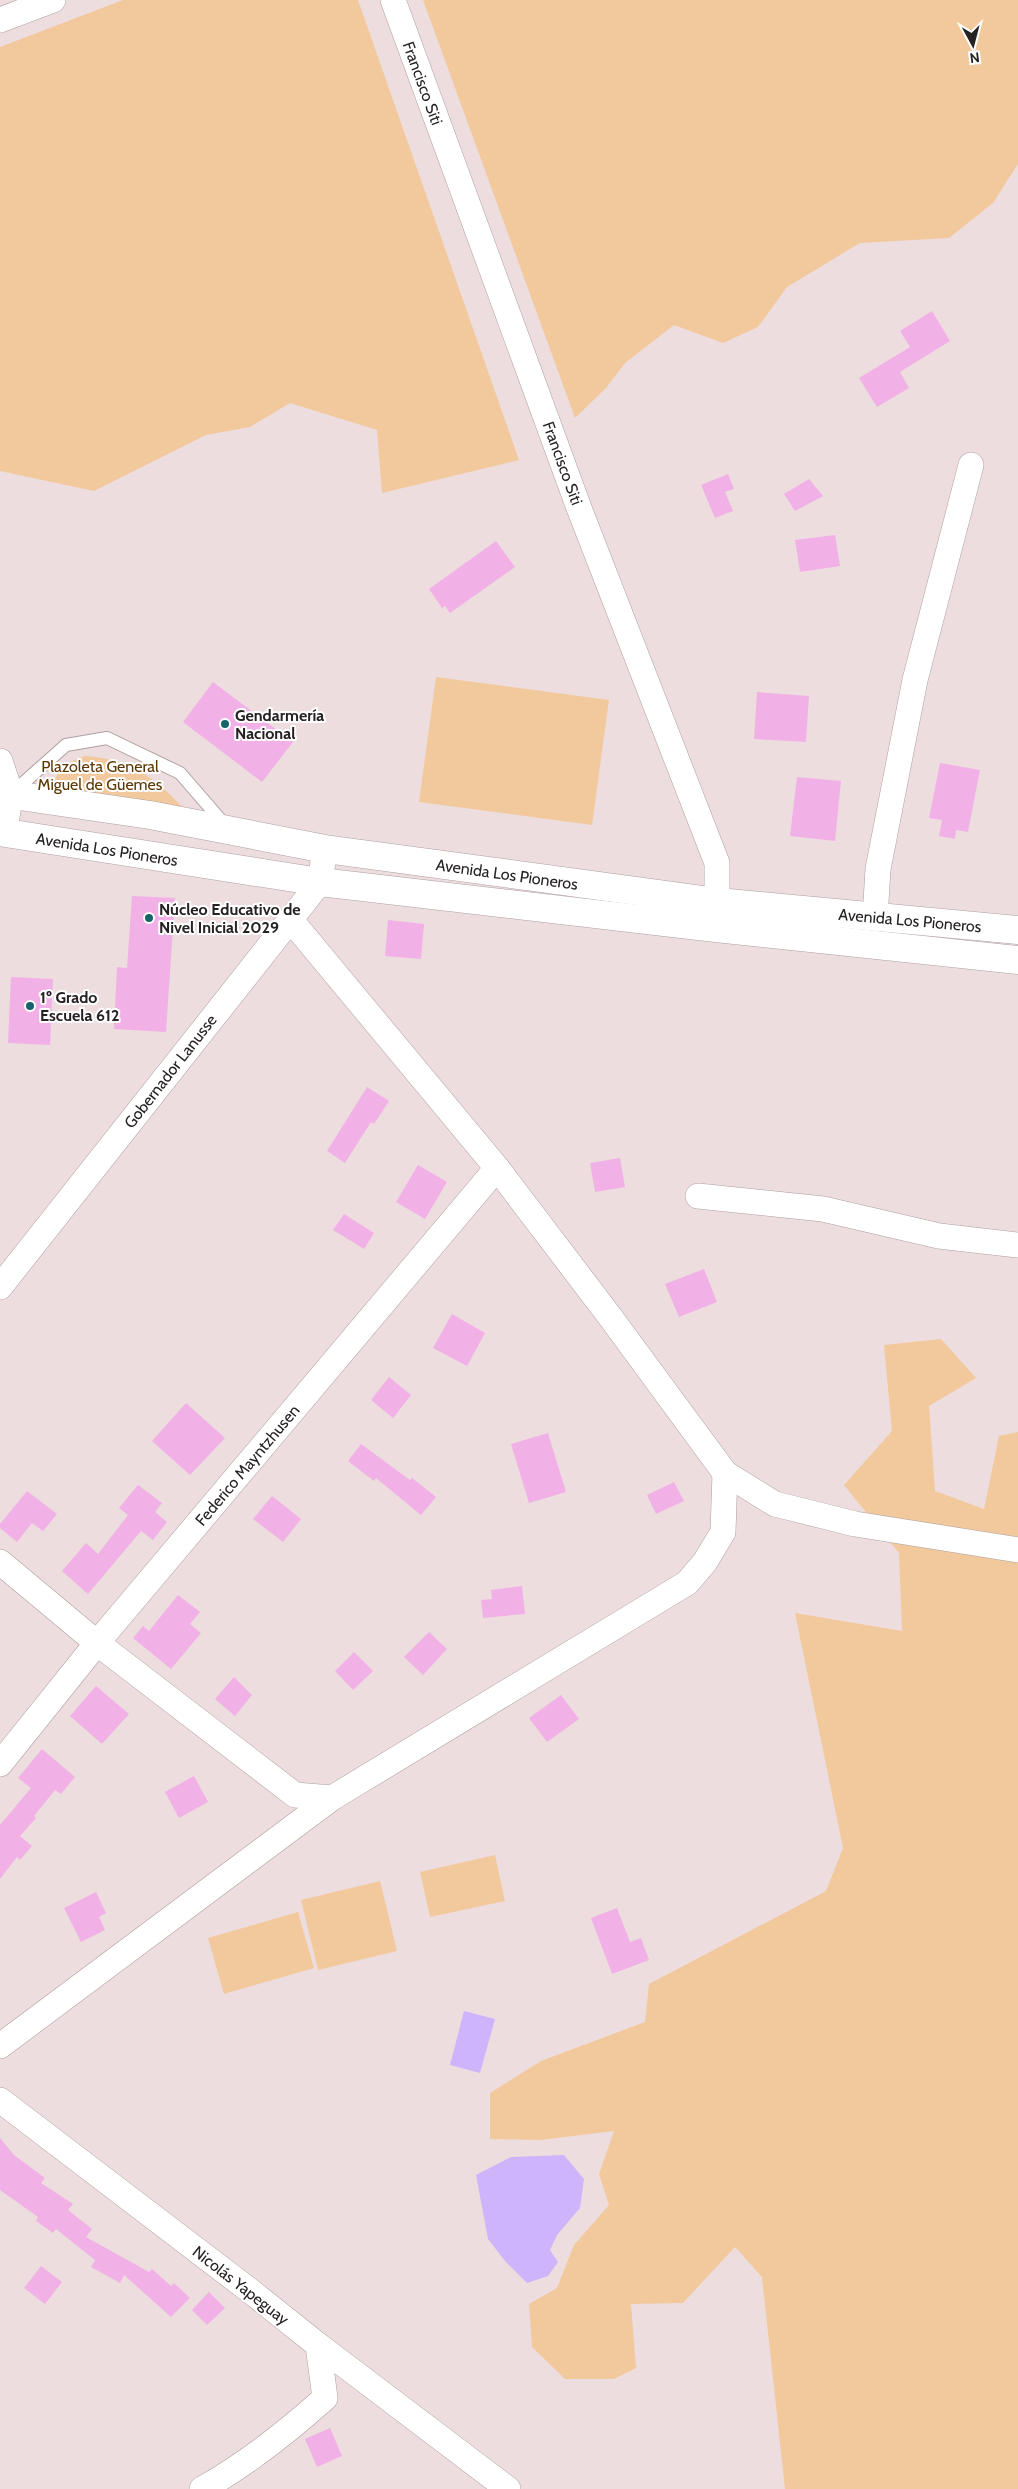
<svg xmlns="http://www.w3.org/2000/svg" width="1018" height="2489" font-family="Cabin,sans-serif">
  <rect width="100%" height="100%" fill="#eddddf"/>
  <!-- green -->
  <g fill="#f2c99c">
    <polygon points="123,0 358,0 519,460 382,493 377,430 290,403 250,427 206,435 94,491 0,471 0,47"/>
    <polygon points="423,0 1018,0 1018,164 993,203 949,238 860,243 787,287 758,327 723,343 674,325 625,363 606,388 575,418"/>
    <polygon points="436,677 609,700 592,825 419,802"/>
    <path d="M 85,756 C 129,759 155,777 184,809 L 54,786 C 57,765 67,763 85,756 Z"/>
    <polygon points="941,1339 976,1378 929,1406 935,1491 984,1509 999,1436 1018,1432 1018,2489 785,2489 762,2277 735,2247 683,2303 631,2304 636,2368 614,2379 565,2379 532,2347 529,2304 557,2288 574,2245 609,2205 599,2174 614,2131 540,2140 490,2139 490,2093 541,2061 645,2022 649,1984 826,1891 843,1848 795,1613 902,1631 899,1553 844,1485 892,1431 884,1345"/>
    <polygon points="495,1855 505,1901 430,1917 420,1872"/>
    <polygon points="380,1881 397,1951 318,1970 301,1900"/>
    <polygon points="298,1912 314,1968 224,1994 208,1938"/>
  </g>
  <!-- water -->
  <g fill="#ceb5fb">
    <polygon points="464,2011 495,2019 480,2073 450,2065"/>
    <polygon points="564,2155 584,2179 580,2208 557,2235 550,2250 558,2262 548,2276 527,2283 505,2261 488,2239 476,2175 511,2157"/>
  </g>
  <!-- building -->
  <g fill="#f1b1e6">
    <polygon points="932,311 950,341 900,372 909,388 877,407 859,378 910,347 900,331"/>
    <polygon points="728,474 734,489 725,492 733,511 715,518 701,485"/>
    <polygon points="809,479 823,496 795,511 784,494"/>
    <polygon points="835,535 840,566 800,572 795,540"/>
    <polygon points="496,541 515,567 450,613 445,606 442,608 429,589"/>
    <polygon points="213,682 293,742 262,782 183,722"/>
    <polygon points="757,692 809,696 806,742 754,739"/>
    <polygon points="940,763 980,770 968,832 956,830 955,839 939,836 942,820 929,818"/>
    <polygon points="797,777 841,781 835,841 790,836"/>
    <polygon points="132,896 175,898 166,1032 114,1029 117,967 127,968"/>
    <polygon points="388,920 424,924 421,959 385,956"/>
    <polygon points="11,977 53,979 50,1045 8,1043"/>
    <polygon points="367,1087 389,1101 374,1124 371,1122 345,1163 327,1151"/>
    <polygon points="620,1158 625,1187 595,1192 590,1163"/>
    <polygon points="418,1165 447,1182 425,1219 396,1202"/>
    <polygon points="344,1214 374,1233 364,1249 333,1230"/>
    <polygon points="704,1269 717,1302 679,1317 665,1284"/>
    <polygon points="452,1314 485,1333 467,1366 433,1348"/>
    <polygon points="389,1377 411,1395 393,1418 371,1400"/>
    <polygon points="186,1403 225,1438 190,1475 152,1441"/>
    <polygon points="548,1433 566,1492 529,1503 511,1444"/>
    <polygon points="361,1444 410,1480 412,1478 436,1497 421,1515 376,1478 374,1481 348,1461"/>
    <polygon points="674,1482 684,1501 656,1514 647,1495"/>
    <polygon points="138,1485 162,1503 155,1512 167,1522 153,1540 141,1531 88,1594 62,1571 86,1543 98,1554 128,1515 119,1508"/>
    <polygon points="27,1491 57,1514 43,1531 32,1523 17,1542 0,1528 0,1524"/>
    <polygon points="272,1496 301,1519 283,1542 253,1519"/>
    <polygon points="522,1586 525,1614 483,1618 481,1600 492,1599 491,1590"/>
    <polygon points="178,1595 200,1612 190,1624 201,1633 171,1669 133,1638 143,1626 149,1631"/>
    <polygon points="429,1632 447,1649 423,1675 404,1657"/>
    <polygon points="354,1652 373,1671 353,1690 335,1671"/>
    <polygon points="234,1677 252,1695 235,1716 215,1699"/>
    <polygon points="96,1686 129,1714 102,1744 70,1716"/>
    <polygon points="561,1695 579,1719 547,1742 529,1718"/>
    <polygon points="42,1749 75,1777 61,1794 55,1790 34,1816 36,1818 20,1836 32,1846 20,1860 17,1857 0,1879 0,1825 31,1788 18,1778"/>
    <polygon points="194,1776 208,1802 179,1818 165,1792"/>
    <polygon points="96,1892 106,1913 99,1917 105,1930 81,1942 64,1908"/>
    <polygon points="617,1908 630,1942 641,1938 649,1960 612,1974 591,1918"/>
    <polygon points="0,2138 14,2155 45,2178 41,2183 73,2204 68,2210 92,2229 86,2237 149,2272 152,2269 171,2286 174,2283 190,2298 171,2317 124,2275 120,2283 91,2267 95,2260 56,2229 53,2233 36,2221 38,2217 0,2190"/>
    <polygon points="41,2266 62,2282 45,2304 24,2288"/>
    <polygon points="209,2292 225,2308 207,2325 192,2310"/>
    <polygon points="330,2428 342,2456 317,2467 305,2439"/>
  </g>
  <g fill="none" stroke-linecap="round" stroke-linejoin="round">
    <defs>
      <polyline id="service" points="12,793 66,745 107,738 180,773 225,825"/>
      <g id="minor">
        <polyline points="393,0 579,508 717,863 717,921"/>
        <polyline points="0,20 53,0"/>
        <polyline points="0,761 11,794 4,833"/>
        <polyline points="875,918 878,869 915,680 971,465"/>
        <polyline points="290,919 497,1168 611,1318 725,1473 775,1504 855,1524 1018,1550"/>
        <polyline points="698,1196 823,1209 939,1236 1018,1245"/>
        <polyline points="0,1287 320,882 325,849"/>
        <polyline points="0,1562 97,1643 295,1795 332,1798 687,1583 705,1562 723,1532 725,1473"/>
        <polyline points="0,1764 97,1643 497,1168"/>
        <polyline points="0,2046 332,1798"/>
        <path d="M 0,2100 L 249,2290 L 318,2345 L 325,2398 C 287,2432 247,2464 202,2489"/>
        <polyline points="318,2345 508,2489"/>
      </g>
      <g id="secondary">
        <polyline points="0,793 150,815 325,849 718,902 1018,930"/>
        <polyline points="0,832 320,882 716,928 1018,960"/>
      </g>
    </defs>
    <!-- service casing -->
    <use href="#service" stroke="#ae9fa1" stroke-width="14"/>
    <!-- minor casing -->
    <use href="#minor" stroke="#ae9fa1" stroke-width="26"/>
    <!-- secondary casing -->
    <use href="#secondary" stroke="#ae9fa1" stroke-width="29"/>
    <!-- service -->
    <use href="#service" stroke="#fff" stroke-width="12"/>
    <!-- minor -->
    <use href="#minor" stroke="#fff" stroke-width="25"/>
    <!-- secondary -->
    <use href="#secondary" stroke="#fff" stroke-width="28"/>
  </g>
  <!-- markers -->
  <g fill="#16646b" stroke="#fff" stroke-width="2">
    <circle cx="225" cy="724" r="5"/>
    <circle cx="149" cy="918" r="5"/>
    <circle cx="30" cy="1006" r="5"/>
  </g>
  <g text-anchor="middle" stroke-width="4" stroke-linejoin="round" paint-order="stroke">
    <!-- street labels -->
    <g font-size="16" fill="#262122" stroke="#fff">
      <text transform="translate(423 83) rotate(70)" y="6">Francisco Siti</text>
      <text transform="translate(563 463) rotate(70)" y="6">Francisco Siti</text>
      <text transform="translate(107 849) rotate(9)" y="6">Avenida Los Pioneros</text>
      <text transform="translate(507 874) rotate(8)" y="6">Avenida Los Pioneros</text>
      <text transform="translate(910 920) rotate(5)" y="6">Avenida Los Pioneros</text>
      <text transform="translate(170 1071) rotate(-52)" y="6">Gobernador Lanusse</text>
      <text transform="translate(247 1465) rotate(-50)" y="6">Federico Mayntzhusen</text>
      <text transform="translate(241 2285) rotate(38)" y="6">Nicolás Yapeguay</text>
    </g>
    <!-- poi labels -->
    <g font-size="16" font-weight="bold" fill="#262122" stroke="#fff" text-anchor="start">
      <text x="235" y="721">Gendarmería<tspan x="235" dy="18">Nacional</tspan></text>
      <text x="159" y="915">Núcleo Educativo de<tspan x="159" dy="18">Nivel Inicial 2029</tspan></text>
      <text x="40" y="1003">1º Grado<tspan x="40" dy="18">Escuela 612</tspan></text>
    </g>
    <!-- park labels -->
    <g font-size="16" fill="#5a3703" stroke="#fff">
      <text x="100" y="772">Plazoleta General<tspan x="100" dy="18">Miguel de Güemes</tspan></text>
    </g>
  </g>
  <!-- north arrow -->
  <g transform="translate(973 45) rotate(173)" stroke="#ffffff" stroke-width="4" paint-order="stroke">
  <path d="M0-4L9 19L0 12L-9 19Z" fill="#262122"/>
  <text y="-8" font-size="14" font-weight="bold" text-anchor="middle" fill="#262122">N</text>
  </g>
</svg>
